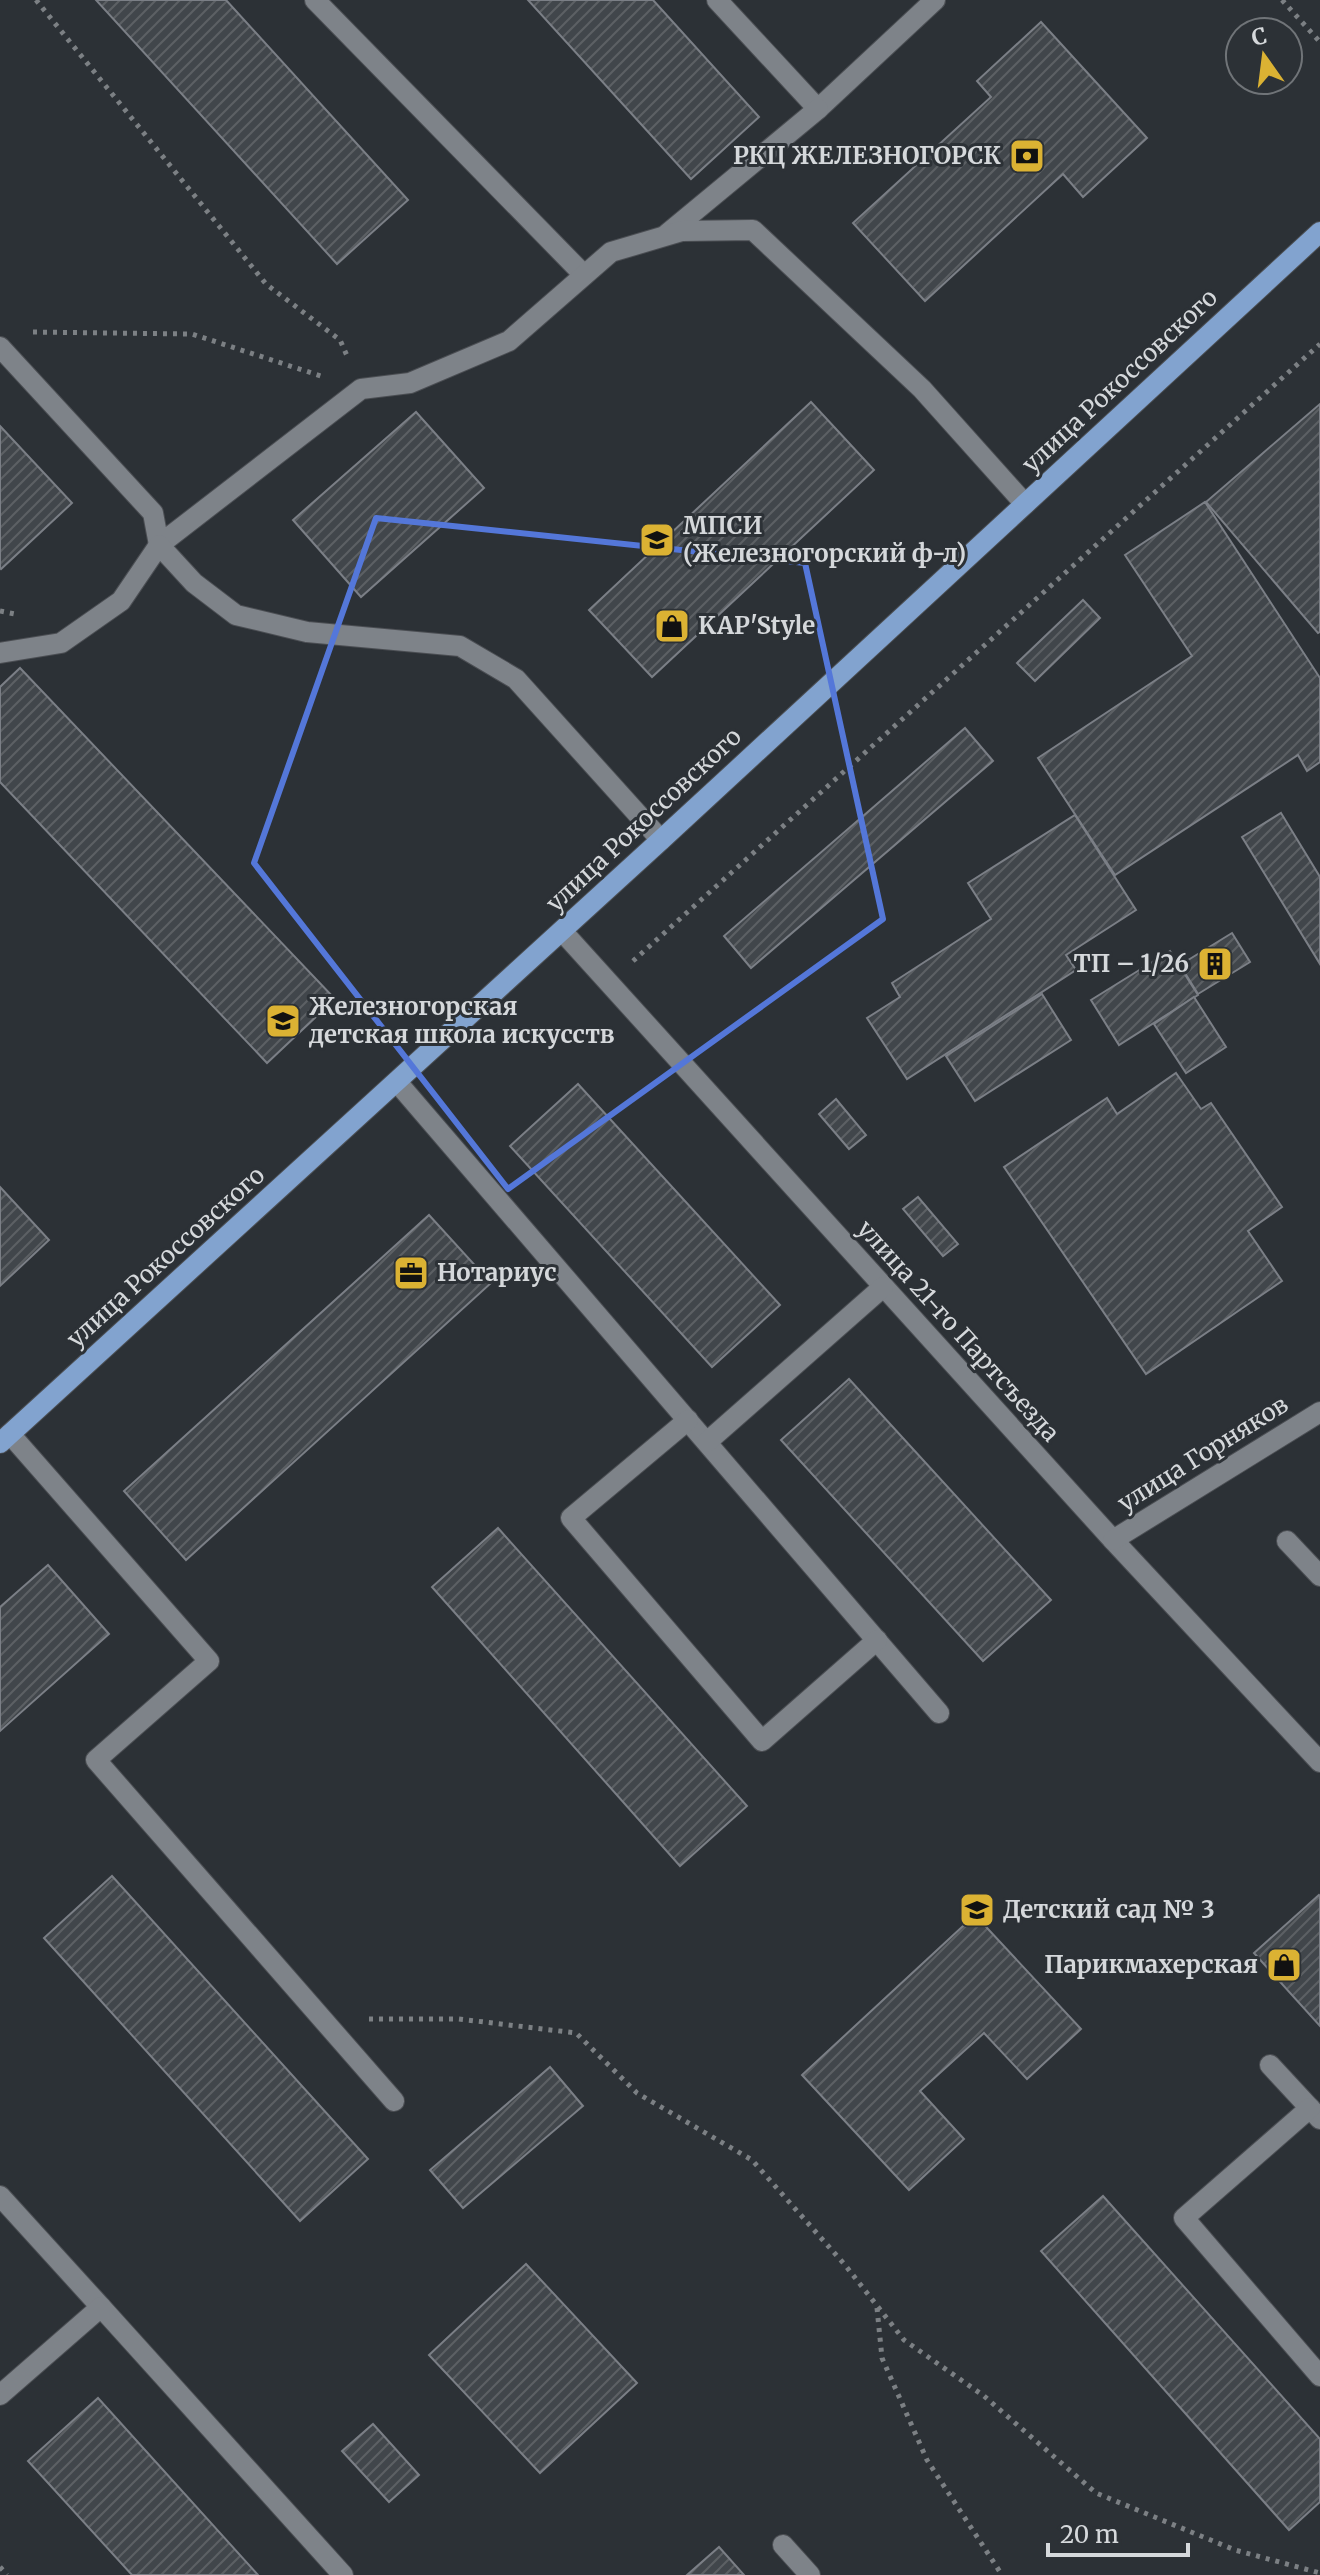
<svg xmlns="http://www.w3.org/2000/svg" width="1320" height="2575" font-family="Merriweather,serif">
  <defs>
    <pattern id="building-hatch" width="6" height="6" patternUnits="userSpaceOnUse" patternTransform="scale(2)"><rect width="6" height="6" fill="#41464b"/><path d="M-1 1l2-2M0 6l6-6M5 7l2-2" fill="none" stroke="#5c6064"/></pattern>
  </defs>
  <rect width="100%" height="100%" fill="#2c3136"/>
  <!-- building -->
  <g fill="url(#building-hatch)" stroke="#7b7f86" stroke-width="2">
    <polygon points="96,0 226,0 408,200 337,264"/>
    <polygon points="528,0 653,0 759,117 691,179"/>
    <polygon points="1041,22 1147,138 1083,197 1063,174 925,301 853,223 991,97 977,81"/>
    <polygon points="811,402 874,470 652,677 589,610"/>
    <polygon points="1320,404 1320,632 1318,633 1206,502"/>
    <polygon points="416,412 484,488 361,597 293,520"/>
    <polygon points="0,426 72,503 1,569 0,568"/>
    <polygon points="1205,502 1320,678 1320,762 1307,771 1298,755 1115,875 1038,758 1192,656 1125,555"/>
    <polygon points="1083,600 1100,618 1035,681 1017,663"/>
    <polygon points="20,668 335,999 267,1063 0,782 0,687"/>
    <polygon points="965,728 993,761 751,968 724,936"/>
    <polygon points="1281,813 1320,877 1320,964 1242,837"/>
    <polygon points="1075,815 1136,910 1066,955 1076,970 907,1079 867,1018 900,997 892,983 991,919 968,883"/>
    <polygon points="1232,933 1250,962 1198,994 1180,965"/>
    <polygon points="1170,951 1198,995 1119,1045 1091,1000"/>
    <polygon points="1042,994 1071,1040 975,1101 946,1056"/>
    <polygon points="1194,997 1226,1047 1186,1073 1154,1024"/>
    <polygon points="1176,1073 1201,1109 1211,1103 1282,1207 1248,1231 1282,1281 1146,1374 1004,1167 1107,1098 1117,1114"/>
    <polygon points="578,1084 780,1305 712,1367 510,1146"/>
    <polygon points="836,1099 866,1135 849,1149 819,1114"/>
    <polygon points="0,1187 49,1240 0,1286"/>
    <polygon points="918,1197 958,1244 943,1256 903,1209"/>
    <polygon points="429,1215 491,1283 186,1560 124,1491"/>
    <polygon points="849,1379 1051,1600 983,1661 781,1440"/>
    <polygon points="498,1528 747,1806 680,1866 432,1587"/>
    <polygon points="48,1565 109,1634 0,1731 0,1607"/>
    <polygon points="112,1876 368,2159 300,2221 44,1938"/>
    <polygon points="1319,1895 1320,1896 1320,2026 1254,1953"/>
    <polygon points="975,1915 1081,2029 1027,2079 984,2033 920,2091 964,2139 909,2190 802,2075"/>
    <polygon points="550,2067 583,2106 463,2208 430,2170"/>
    <polygon points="1103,2196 1320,2439 1320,2502 1289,2530 1041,2251"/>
    <polygon points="526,2264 637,2383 540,2473 429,2355"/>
    <polygon points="98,2398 258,2575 132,2575 28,2461"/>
    <polygon points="373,2424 419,2475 389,2502 342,2451"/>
    <polygon points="719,2547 744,2575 687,2575"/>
  </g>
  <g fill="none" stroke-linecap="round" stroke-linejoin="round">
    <defs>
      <g id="minor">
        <polyline points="315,0 584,275"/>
        <polyline points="717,0 818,109 935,0"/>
        <polyline points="667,234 818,109"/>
        <polyline points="0,347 153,513 159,545 361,389 410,383 509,341 611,252 682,231 753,230 922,389 1025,504"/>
        <polyline points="0,653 61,643 121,601 159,545 194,583 236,615 307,632 460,646 516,679 661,840"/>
        <polyline points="562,931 1113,1540 1320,1762"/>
        <polyline points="397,1082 939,1713"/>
        <polyline points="688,1420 571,1518 762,1741 877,1640"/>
        <polyline points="10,1434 209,1661 96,1760 394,2101"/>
        <polyline points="707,1442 883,1287"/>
        <polyline points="1113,1540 1320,1412"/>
        <polyline points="1287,1541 1320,1576"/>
        <polyline points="1270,2065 1320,2119"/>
        <polyline points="1310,2108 1184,2218 1320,2376"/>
        <polyline points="0,2196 101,2307"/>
        <polyline points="0,2395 101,2307 343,2575"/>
        <polyline points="783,2545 810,2575"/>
      </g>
      <polyline id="major" points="0,1443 661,840 1320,232"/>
    </defs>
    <!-- minor casing -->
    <use href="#minor" stroke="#4b4e53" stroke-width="22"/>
    <!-- major casing -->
    <use href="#major" stroke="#4b4e53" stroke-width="22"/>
    <!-- path -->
    <g stroke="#7c8084" stroke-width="5" stroke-dasharray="4 6" stroke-linecap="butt">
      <polyline points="36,0 266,284 340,340 348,358"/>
      <polyline points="1282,0 1320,42"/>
      <polyline points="33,332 192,334 324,377"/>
      <polyline points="0,611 15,614"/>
      <polyline points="633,961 1320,344"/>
      <polyline points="369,2019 459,2019 576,2033 637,2093 752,2160 845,2265 904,2340 984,2396 1096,2493 1235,2550 1320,2573"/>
      <polyline points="877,2308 882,2358 927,2460 1002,2575"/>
      <polyline points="0,2567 7,2575"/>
    </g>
    <!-- minor -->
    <use href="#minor" stroke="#7e8389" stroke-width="20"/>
    <!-- major -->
    <use href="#major" stroke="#82a3cf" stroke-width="20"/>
  </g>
  <!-- marked area -->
  <path fill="none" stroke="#5477d9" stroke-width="6" stroke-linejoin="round" d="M 376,518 L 805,563 L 883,919 L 508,1189 L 254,863 Z"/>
  <!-- icons -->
  <defs>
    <symbol id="bank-square" viewBox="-11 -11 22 22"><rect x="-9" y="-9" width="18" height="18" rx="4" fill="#dbb233" stroke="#2c3136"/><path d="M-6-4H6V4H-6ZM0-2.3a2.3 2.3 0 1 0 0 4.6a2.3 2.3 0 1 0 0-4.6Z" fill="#111"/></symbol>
    <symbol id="university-square" viewBox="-11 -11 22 22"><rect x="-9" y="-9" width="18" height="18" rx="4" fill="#dbb233" stroke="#2c3136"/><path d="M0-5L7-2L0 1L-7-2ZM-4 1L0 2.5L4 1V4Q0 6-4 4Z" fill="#111"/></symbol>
    <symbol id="shop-square" viewBox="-11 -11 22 22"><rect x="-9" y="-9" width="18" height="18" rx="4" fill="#dbb233" stroke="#2c3136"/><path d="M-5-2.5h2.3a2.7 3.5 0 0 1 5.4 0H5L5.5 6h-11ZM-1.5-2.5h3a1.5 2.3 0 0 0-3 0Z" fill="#111"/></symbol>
    <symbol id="building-square" viewBox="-11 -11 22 22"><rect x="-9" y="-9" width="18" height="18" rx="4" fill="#dbb233" stroke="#2c3136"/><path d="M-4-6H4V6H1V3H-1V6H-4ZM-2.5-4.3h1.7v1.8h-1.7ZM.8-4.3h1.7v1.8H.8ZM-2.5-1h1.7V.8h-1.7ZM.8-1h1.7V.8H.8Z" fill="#111"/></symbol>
    <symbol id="school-square" viewBox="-11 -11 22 22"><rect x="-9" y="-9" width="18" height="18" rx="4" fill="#dbb233" stroke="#2c3136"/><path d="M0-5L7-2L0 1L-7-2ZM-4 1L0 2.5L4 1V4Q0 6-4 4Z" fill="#111"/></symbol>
    <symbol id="office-square" viewBox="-11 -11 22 22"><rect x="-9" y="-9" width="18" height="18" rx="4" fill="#dbb233" stroke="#2c3136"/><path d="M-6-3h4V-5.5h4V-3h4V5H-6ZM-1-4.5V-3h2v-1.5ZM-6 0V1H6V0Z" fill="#111"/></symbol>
  </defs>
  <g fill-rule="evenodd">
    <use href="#bank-square" x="1007" y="136" width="40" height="40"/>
    <use href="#university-square" x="637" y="520" width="40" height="40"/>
    <use href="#shop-square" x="652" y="606" width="40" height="40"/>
    <use href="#building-square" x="1195" y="944" width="40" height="40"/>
    <use href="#school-square" x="263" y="1001" width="40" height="40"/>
    <use href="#office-square" x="391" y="1253" width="40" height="40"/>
    <use href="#school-square" x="957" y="1890" width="40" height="40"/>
    <use href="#shop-square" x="1264" y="1945" width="40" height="40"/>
  </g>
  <g text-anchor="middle" stroke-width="6" stroke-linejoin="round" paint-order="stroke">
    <!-- poi labels -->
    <g font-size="24" font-weight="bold" fill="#d5d8db" stroke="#2c3136" text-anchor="start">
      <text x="1001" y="164" text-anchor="end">РКЦ ЖЕЛЕЗНОГОРСК</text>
      <text x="683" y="534">МПСИ<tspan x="683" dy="28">(Железногорский ф-л)</tspan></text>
      <text x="698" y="634">KAP'Style</text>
      <text x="1189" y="972" text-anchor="end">ТП – 1/26</text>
      <text x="309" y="1015">Железногорская<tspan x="309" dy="28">детская школа искусств</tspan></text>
      <text x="437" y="1281">Нотариус</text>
      <text x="1003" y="1918">Детский сад № 3</text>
      <text x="1258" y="1973" text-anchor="end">Парикмахерская</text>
    </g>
    <!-- street labels -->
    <g font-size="24" fill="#d5d8db" stroke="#2c3136">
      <text transform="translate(1120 381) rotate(-43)" y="8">улица Рокоссовского</text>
      <text transform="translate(644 820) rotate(-43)" y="8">улица Рокоссовского</text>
      <text transform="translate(166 1257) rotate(-42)" y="8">улица Рокоссовского</text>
      <text transform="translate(958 1331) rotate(48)" y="8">улица 21-го Партсъезда</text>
      <text transform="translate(1203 1454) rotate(-32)" y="8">улица Горняков</text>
    </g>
  </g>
  <!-- north arrow -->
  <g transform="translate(1264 56) rotate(346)"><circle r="38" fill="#2c3136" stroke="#707478" stroke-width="2"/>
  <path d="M0-6L14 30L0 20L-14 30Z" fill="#dbb233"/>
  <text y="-12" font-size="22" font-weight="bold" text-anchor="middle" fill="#d5d8db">С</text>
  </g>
  <!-- scale -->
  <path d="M1048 2543v12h140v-12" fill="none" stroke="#d5d8db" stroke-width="4"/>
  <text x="1060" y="2543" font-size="24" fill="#d5d8db" stroke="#2c3136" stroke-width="6" paint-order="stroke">20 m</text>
</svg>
